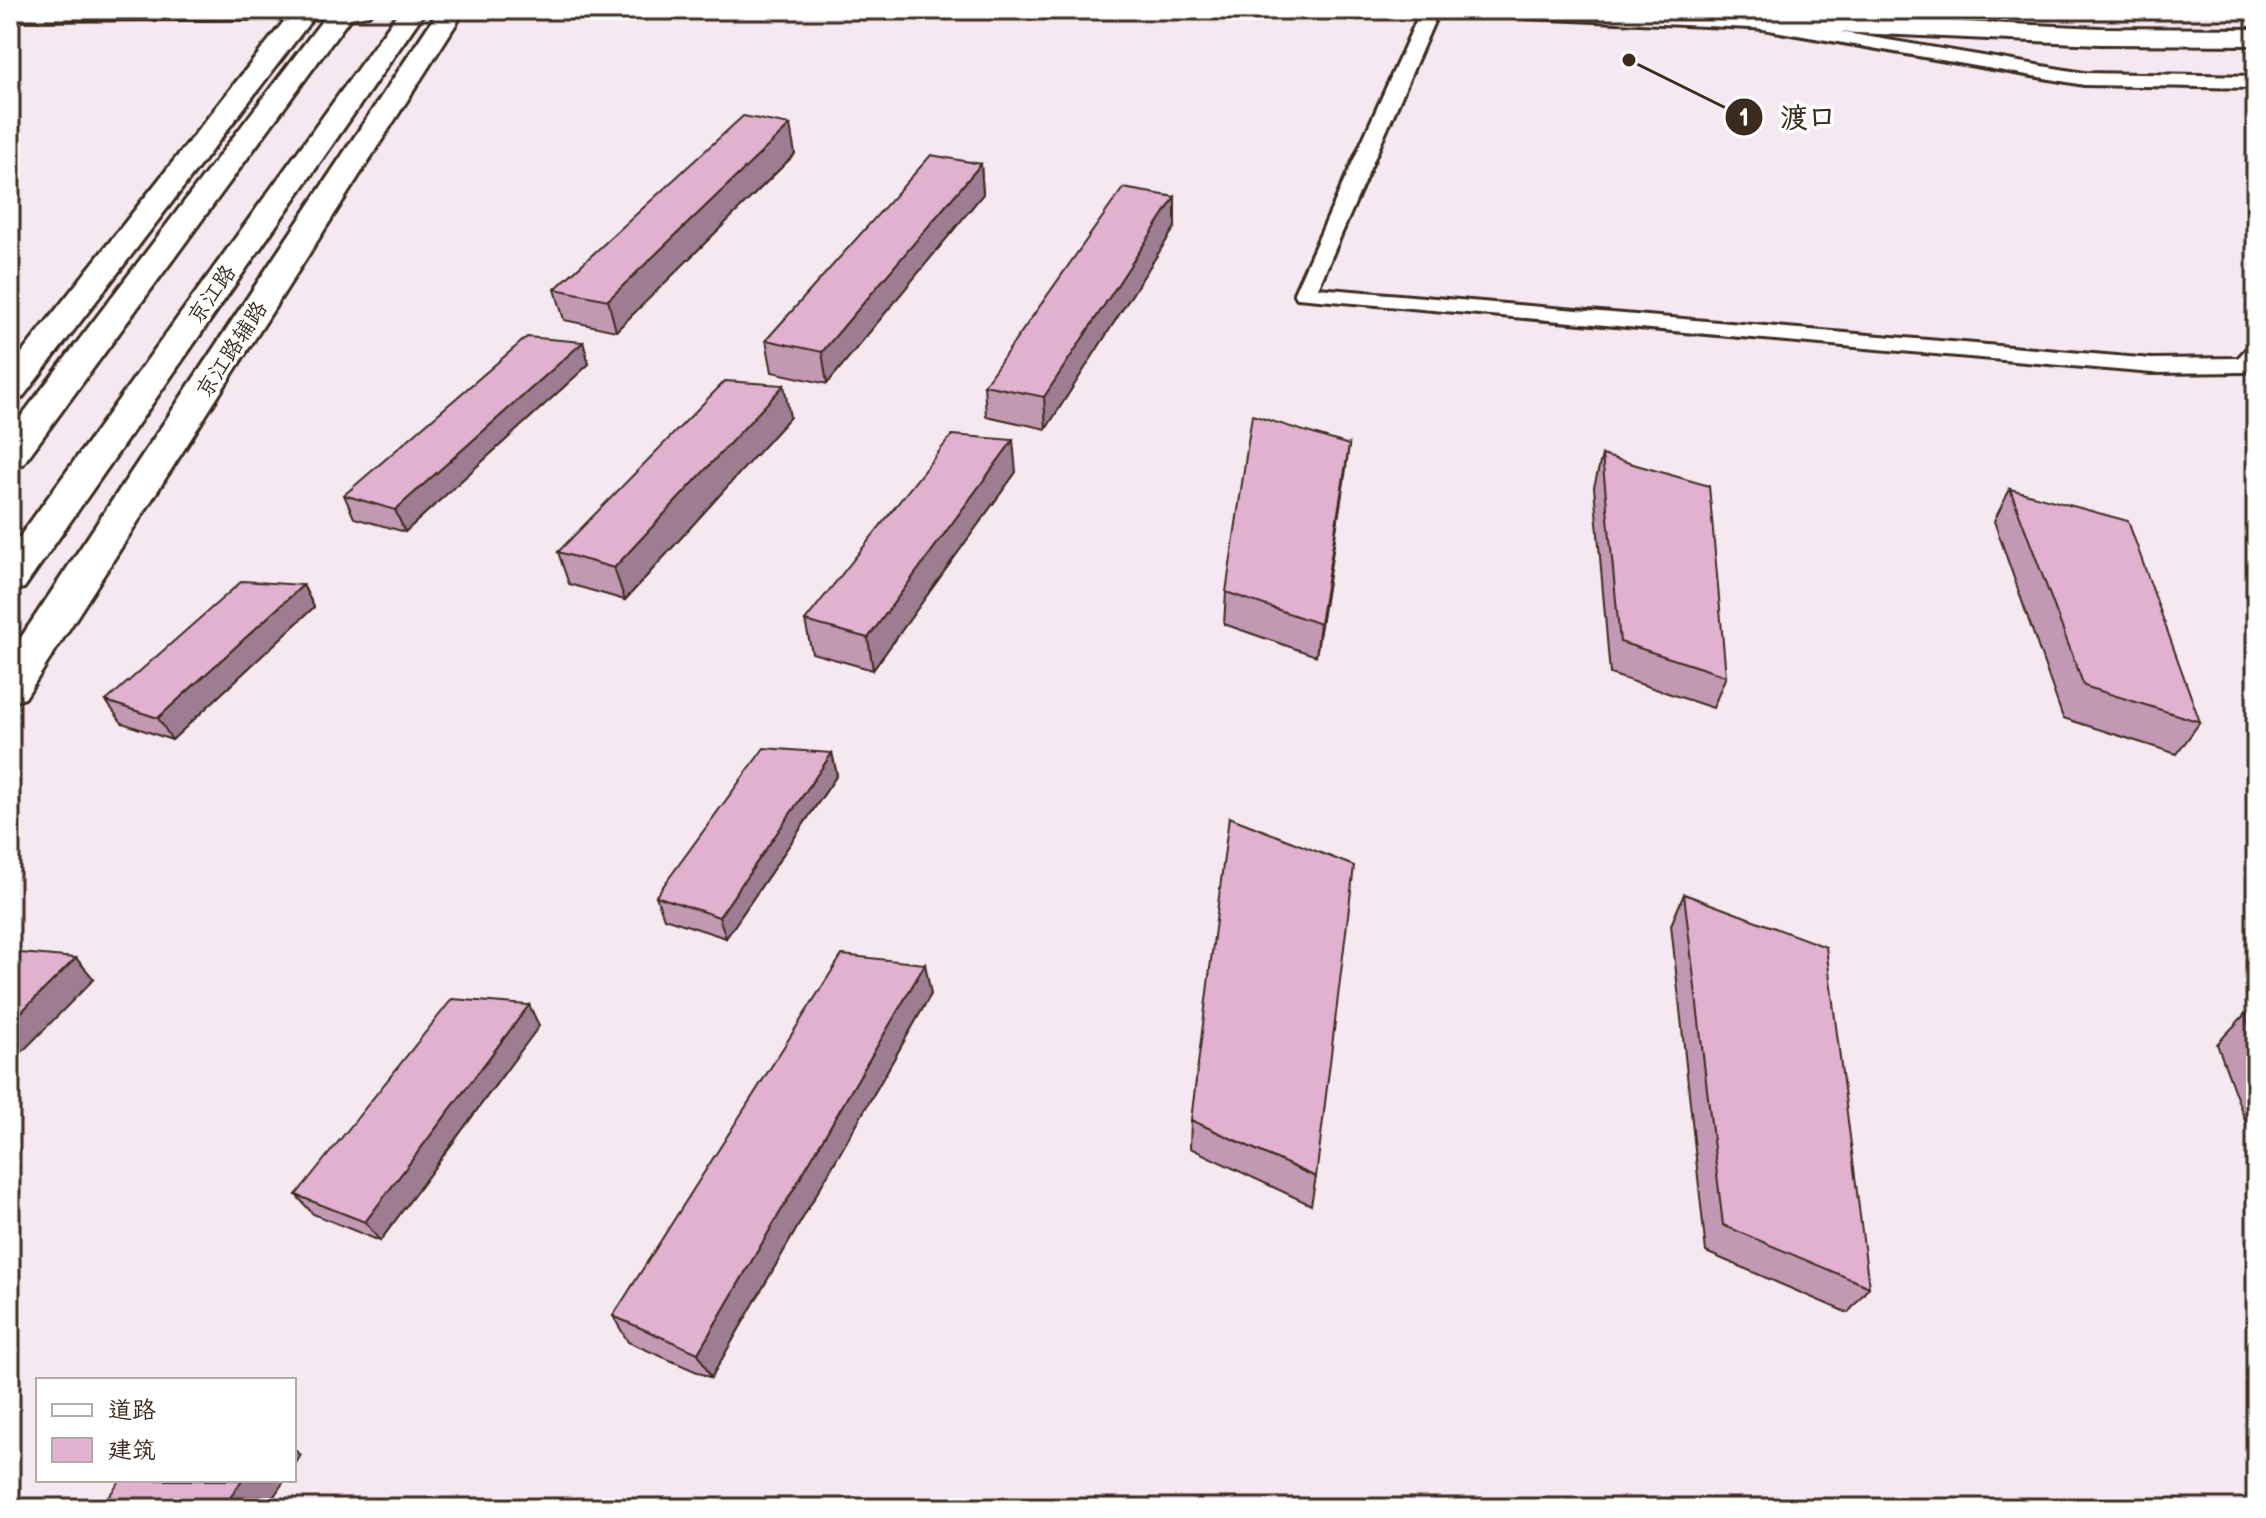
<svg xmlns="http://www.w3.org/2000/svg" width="2266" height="1518" font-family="'Balsamiq Sans','LXGW WenKai TC',sans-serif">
  <rect width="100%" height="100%" fill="#f6e8f1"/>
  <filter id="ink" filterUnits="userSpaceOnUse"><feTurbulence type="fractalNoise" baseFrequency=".0125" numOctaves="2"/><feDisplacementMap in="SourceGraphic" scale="16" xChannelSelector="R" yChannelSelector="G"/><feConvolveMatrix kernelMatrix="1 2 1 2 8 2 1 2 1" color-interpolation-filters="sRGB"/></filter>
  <g filter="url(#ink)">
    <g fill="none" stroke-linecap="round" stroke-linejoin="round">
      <defs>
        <g id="service">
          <polygon points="1421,10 1439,10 1318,288 2152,359 2238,358 2248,347 2256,345 2256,367 2245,372 2152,373 1297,298 1294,293"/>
          <polygon points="1763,19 2084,73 2256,76 2256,88 2084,85 1757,28 1754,24"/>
        </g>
        <g id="minor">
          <polygon points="293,10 319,10 22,398 10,401 10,368"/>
          <polygon points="439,10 465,10 25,698 10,702 10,654"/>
        </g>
        <g id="primary">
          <polygon points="10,10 373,10 369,15 350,18 23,464 10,467 10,431 324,18 10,20"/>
          <polygon points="400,10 426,10 24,588 10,592 10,550"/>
          <polygon points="1515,10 1696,10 2100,28 2256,29 2256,45 2100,44 1528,18 1519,15"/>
        </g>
      </defs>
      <!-- service casing -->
      <use href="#service" stroke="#3b2a1e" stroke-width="6"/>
      <!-- minor casing -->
      <use href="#minor" stroke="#3b2a1e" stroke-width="6"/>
      <!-- primary casing -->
      <use href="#primary" stroke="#3b2a1e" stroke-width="6"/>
      <!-- service -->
      <use href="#service" fill="#fff" fill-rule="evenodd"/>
      <!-- minor -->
      <use href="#minor" fill="#fff" fill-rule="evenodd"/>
      <!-- primary -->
      <use href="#primary" fill="#fff" fill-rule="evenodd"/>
    </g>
    <!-- wall -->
    <g fill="#c298b3" stroke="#3b2a1e" stroke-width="2">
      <polygon points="795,154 616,331 564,320 555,289"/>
      <polygon points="981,164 983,194 827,384 772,372 766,340"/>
      <polygon points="1175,197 1175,227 1046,429 986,416 984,385"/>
      <polygon points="583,342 589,364 405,532 354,518 344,495"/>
      <polygon points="790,417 625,600 569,584 558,552"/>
      <polygon points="1349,445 1316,656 1224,624 1226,592"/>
      <polygon points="1602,455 1726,676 1713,708 1610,674 1594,487"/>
      <polygon points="1016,472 873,670 812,653 805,621"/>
      <polygon points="2010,489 2200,722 2177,754 2063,718 1994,521"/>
      <polygon points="303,585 314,607 172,740 122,723 106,701"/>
      <polygon points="832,753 837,775 726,938 664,918 656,896"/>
      <polygon points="1684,894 1869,1287 1848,1313 1706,1252 1671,925"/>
      <polygon points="931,994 711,1378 628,1342 613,1316"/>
      <polygon points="529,1005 539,1026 380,1241 313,1214 296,1195"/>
      <polygon points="2245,1014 2256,1018 2256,1150 2217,1044"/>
      <polygon points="1191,1120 1316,1177 1311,1205 1190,1148"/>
    </g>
    <!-- shaded-wall -->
    <g fill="#9e7c92" stroke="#3b2a1e" stroke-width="2">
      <polygon points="790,125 795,154 616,331 608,300"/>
      <polygon points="981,164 983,194 827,384 822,352"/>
      <polygon points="1175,197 1175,227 1046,429 1044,397"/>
      <polygon points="583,342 589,364 405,532 395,510"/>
      <polygon points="784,385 790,417 625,600 614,568"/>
      <polygon points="1013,440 1016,472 873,670 868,638"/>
      <polygon points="1349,445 1345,476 1316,656 1320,624"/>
      <polygon points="303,585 314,607 172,740 158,718"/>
      <polygon points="832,753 837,775 726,938 719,917"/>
      <polygon points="76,958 94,979 10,1064 10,1023"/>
      <polygon points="925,964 931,994 711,1378 698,1353"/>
      <polygon points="529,1005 539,1026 380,1241 365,1222"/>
      <polygon points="294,1449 301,1455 294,1466"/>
      <polygon points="242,1480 285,1480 266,1508 223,1508"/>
    </g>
    <!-- building -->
    <g fill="#e2b1d0" stroke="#3b2a1e" stroke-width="2">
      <polygon points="743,116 790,125 608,300 555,289"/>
      <polygon points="931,155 981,164 822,352 766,340"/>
      <polygon points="1123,188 1175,197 1044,397 984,385"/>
      <polygon points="527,337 583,342 395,510 344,495"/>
      <polygon points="725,381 784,385 614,568 558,552"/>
      <polygon points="1252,415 1349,445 1320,624 1226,592"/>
      <polygon points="952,435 1013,440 868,638 805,621"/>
      <polygon points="1602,455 1709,486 1726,676 1620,642"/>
      <polygon points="2010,489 2128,521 2200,722 2084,686"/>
      <polygon points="242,581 303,585 158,718 106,701"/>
      <polygon points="764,748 832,753 719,917 656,896"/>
      <polygon points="1229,817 1354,866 1316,1177 1191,1120"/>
      <polygon points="1684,894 1826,947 1869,1287 1723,1225"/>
      <polygon points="10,952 76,958 10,1023"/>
      <polygon points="842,955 925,964 698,1353 613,1316"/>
      <polygon points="452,999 529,1005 365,1222 296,1195"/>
      <polygon points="2245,1014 2256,1018 2256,1043"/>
      <polygon points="121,1480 242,1480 223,1508 100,1508"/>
    </g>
  </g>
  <g text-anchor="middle" stroke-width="7" stroke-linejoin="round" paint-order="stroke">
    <!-- far-street labels -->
    <g font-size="22" fill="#3b2a1e" stroke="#fff">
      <text transform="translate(211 294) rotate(-55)" y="8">京江路</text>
      <text transform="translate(231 349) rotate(-57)" y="8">京江路辅路</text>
    </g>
  </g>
  <!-- callouts -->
  <path fill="none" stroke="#3b2a1e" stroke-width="3" d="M1629 60L1744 117"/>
  <g fill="#3b2a1e" stroke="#fff" stroke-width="3">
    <circle cx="1629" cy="60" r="8"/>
    <circle cx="1744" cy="117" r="20"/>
  </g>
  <g font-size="24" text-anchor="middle" font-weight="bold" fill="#fff">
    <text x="1744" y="126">1</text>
  </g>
  <g font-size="28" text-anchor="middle" font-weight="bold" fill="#3b2a1e" stroke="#fff" stroke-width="7" stroke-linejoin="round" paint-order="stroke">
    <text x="1808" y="127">渡口</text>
  </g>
  <!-- margin -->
  <rect width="2266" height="1518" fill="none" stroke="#fff" stroke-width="40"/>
  <rect x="20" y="20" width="2226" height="1478" fill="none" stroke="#3b2a1e" stroke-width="3" filter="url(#ink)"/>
  <!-- legend -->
  <rect x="36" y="1378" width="260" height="104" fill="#ffffff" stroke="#b1aaa5" stroke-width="2"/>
  <rect x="52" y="1404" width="40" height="12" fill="#ffffff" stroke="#b1aaa5" stroke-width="2"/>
  <text x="108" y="1418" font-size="24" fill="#3b2a1e">道路</text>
  <rect x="52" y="1438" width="40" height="24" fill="#e2b1d0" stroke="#b1aaa5" stroke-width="2"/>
  <text x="108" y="1458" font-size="24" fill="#3b2a1e">建筑</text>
</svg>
